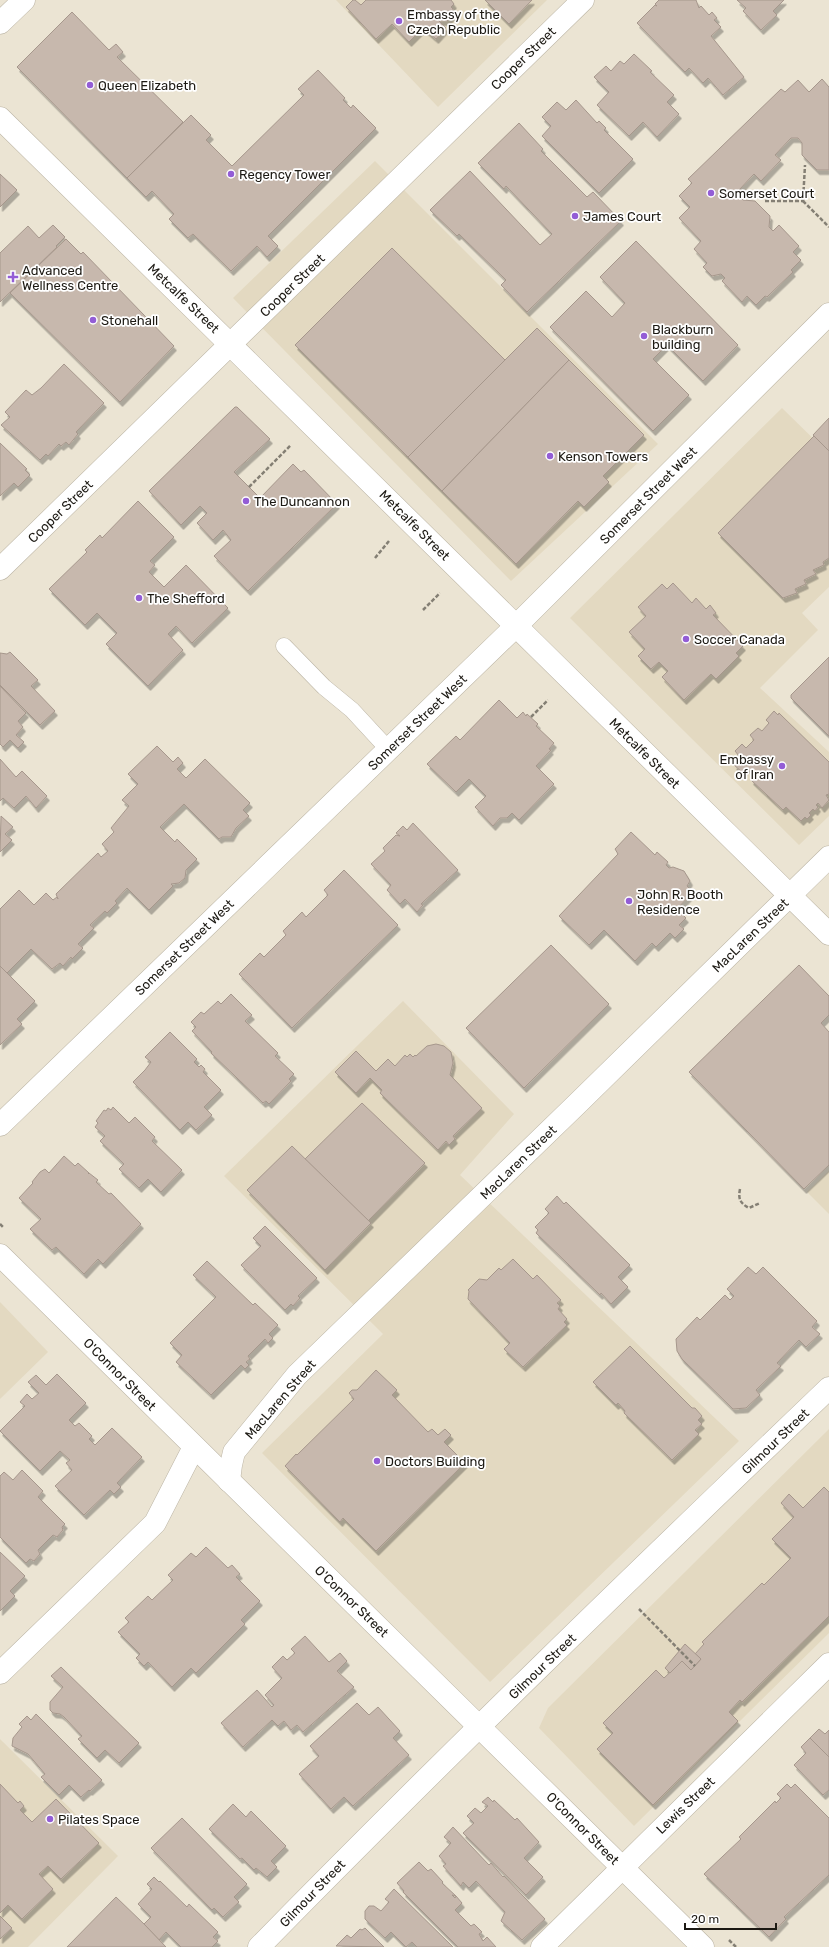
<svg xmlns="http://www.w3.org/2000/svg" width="829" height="1947" font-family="Rubik,sans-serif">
  <defs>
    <filter id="shadow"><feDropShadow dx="2.5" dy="4.5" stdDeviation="0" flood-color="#0004"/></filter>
  </defs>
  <rect width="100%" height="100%" fill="#ebe4d3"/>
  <!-- built -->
  <g fill="#e3d9c1">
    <polygon points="336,0 547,0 438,107"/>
    <polygon points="375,161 658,444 511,581 233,298"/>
    <polygon points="782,408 829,454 829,587 802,613 818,630 760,688 829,752 829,816 799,845 570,618"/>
    <polygon points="403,1001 514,1114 460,1175 739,1441 490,1682 262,1453 383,1334 224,1176"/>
    <polygon points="829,1171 829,1214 807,1192"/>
    <polygon points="0,1302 48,1352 0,1399"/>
    <polygon points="829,1429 829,1633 634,1826 539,1728 548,1708"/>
    <polygon points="0,1739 118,1856 28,1947 0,1947"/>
  </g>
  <!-- building -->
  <g fill="#c7b8ad" stroke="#a6978c" filter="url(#shadow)">
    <polygon points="353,0 355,0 361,5 366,0 451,0 454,4 451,7 453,9 453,15 447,21 439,21 446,28 436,39 423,28 409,42 392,24 376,39 346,7"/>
    <polygon points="485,0 532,0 509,24"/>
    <polygon points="659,0 696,0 699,8 701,6 709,15 712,12 717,18 714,20 721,27 711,36 744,77 723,95 708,78 703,83 689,68 685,72 637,23 655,5 657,6 655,4"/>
    <polygon points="737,0 784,0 773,11 777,15 761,30 743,11 746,8"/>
    <polygon points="72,12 109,50 116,44 123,52 117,57 183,122 127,178 17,67"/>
    <polygon points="634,54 652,71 650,72 674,95 667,102 679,114 657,137 643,122 629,136 597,105 609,92 594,77 606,66 611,71 620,61 624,64"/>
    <polygon points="318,70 345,98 343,100 351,108 353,105 376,128 268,236 278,246 267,257 257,246 231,271 193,234 188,238 169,219 174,214 152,191 146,197 127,178 191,115 211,135 206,140 232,166 304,95 298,89"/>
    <polygon points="822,79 829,87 829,170 817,170 802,155 802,143 798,138 791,138 775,155 781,160 761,181 754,174 739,190 739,196 743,200 755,201 770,216 769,227 773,231 779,225 799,246 793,252 801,260 791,270 793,272 767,297 765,296 756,305 747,296 742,302 722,281 725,278 721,274 712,276 703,267 707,263 694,249 701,241 679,218 690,207 679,196 692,183 688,179 781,89 785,92 798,80 809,92"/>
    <polygon points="576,100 597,123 599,121 606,128 604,130 633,159 599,193 542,136 551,126 542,117 557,102 566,110"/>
    <polygon points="519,123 543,149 541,151 587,197 593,192 621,221 527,312 501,285 506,280 459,234 457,236 430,210 470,171 540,245 552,234 506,186 504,189 478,163"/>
    <polygon points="0,174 17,190 0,207"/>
    <polygon points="53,225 65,237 56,246 57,247 0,302 0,253 28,226 39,238"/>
    <polygon points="66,239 81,254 83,252 174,346 120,402 10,293"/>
    <polygon points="636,241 738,345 703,381 667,345 653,359 689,395 653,431 550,327 586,291 612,317 625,303 600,277"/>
    <polygon points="392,248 505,360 408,457 295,345"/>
    <polygon points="537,328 569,360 442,491 408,457"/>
    <polygon points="569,360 644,435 603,476 609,482 584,507 578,501 516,564 442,491"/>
    <polygon points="64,364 104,403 76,432 78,434 69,445 66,442 61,446 59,444 48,456 46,454 40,460 1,425 10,417 5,412 26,390 32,395 41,388"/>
    <polygon points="235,407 237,407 270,439 234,472 260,498 293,464 301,472 304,470 337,504 248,591 214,556 231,540 223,530 213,540 197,523 207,513 200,506 181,525 149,491"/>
    <polygon points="829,418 829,451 813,435"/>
    <polygon points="814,436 829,451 829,558 823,562 824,565 813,570 816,574 804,580 806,584 795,589 797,593 783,598 718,533"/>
    <polygon points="0,443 27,469 25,470 30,475 18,487 14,483 0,496"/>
    <polygon points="138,501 174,537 150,561 155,565 149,572 164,587 186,565 228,608 192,643 176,626 168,634 183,650 148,686 106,644 117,633 97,613 85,625 49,589 87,552 85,550 100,535 102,538"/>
    <polygon points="673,583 692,603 696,598 706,609 710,605 716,613 713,615 743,646 736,653 739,656 716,679 711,674 684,700 662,677 668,671 659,662 651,669 638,656 645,649 629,632 646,616 638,607 662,584 667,589"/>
    <polygon points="10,652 38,680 31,686 55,711 40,725 0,685 0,653 7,654"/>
    <polygon points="829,657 829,736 791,698 791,695"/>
    <polygon points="0,686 26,713 18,721 23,727 16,735 24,742 18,748 10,740 3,747 0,744"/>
    <polygon points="499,700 517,718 523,712 526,716 527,714 538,724 536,726 554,743 549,749 551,750 536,766 554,784 519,820 512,813 507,818 500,818 493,826 475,807 486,796 469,779 456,792 427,764 456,736 460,740"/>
    <polygon points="774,711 778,715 779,713 829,762 829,794 826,795 829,800 822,808 818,803 816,805 818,807 815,811 813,809 809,813 811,815 807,819 805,817 801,821 786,807 783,810 751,780 755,775 747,768 742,772 734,765 739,760 736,758 739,756 735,751 742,744 746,748 754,740 750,735 758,728 762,731 769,723 766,720"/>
    <polygon points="157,746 173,762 178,757 183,763 177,769 186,778 205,759 250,803 243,810 249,816 236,828 231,837 222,837 219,839 184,804 160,827 175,842 177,839 197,859 186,870 185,878 179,883 171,884 173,886 149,910 127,888 115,901 117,903 107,913 105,911 90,925 94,928 78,944 83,948 72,959 71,957 63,966 60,963 52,969 31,949 7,973 0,966 0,909 19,890 34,905 46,893 53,900 57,897 58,899 56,894 98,853 101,857 108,851 102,844 114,832 111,828 129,806 122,800 138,784 128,774"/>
    <polygon points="0,759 16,777 22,771 47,796 36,808 26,796 14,808 3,798 0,801"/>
    <polygon points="1,816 13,827 5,834 12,840 0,852"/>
    <polygon points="413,823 458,870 423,902 421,904 423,905 417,912 405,899 400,904 387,890 391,885 371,864 385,851 383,848 396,835 400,836 396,833 403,826 407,830"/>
    <polygon points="631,832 655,855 657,852 668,862 666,865 669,868 673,867 684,871 690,881 687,886 693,892 677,909 686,918 679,925 684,929 675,938 670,933 656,947 652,943 635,961 604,930 589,945 559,916 618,854 615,849"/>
    <polygon points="344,870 398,925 292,1028 239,974 260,953 264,957 286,935 283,931 302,912 306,917 328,895 324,890"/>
    <polygon points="551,945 609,1004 524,1088 466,1028"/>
    <polygon points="799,965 829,996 829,1015 821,1023 829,1032 829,1165 804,1189 689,1072"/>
    <polygon points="0,966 35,1001 17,1019 22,1024 0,1045"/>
    <polygon points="231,994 252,1015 245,1021 278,1053 275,1056 294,1074 289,1079 291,1081 269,1104 266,1101 263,1103 211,1053 212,1052 192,1031 196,1027 191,1022 201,1012 204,1014 218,1001 221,1004"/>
    <polygon points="170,1032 197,1059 194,1062 199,1067 201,1065 205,1069 203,1072 221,1090 204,1107 212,1115 196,1130 188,1122 180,1130 133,1082 145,1070 151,1062 145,1057"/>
    <polygon points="436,1044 444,1046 451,1052 453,1063 450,1075 482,1108 453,1136 455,1139 449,1145 446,1141 438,1150 380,1093 382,1090 370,1078 356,1093 335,1072 356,1051 376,1071 388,1059 395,1066 405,1055 407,1057 410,1054 413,1057 415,1055 416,1056 427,1046"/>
    <polygon points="362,1103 425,1163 368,1221 305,1159"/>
    <polygon points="113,1107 129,1123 135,1117 155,1137 152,1141 182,1170 161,1192 148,1179 139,1188 119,1169 124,1164 100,1141 105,1136 95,1127 98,1123 96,1121 104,1110 106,1111 108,1108 111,1110"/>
    <polygon points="292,1146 371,1223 325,1270 247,1190"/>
    <polygon points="64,1156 75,1166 78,1163 89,1173 88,1174 89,1173 98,1180 96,1182 109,1194 111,1193 141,1224 103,1264 98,1259 84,1274 56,1247 52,1250 30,1229 41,1219 19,1198 33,1183 32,1182 40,1172 45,1169 49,1173"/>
    <polygon points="557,1196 564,1204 566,1202 630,1265 618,1277 628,1287 611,1304 601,1293 600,1295 536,1233 538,1230 535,1227 549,1213 545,1209"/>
    <polygon points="265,1226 317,1278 298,1296 300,1298 293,1306 291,1304 285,1310 241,1265 261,1246 253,1238"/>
    <polygon points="513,1259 533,1279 537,1275 561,1300 557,1303 560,1306 558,1309 567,1319 564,1322 567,1325 523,1367 504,1349 510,1343 468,1299 469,1291 468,1290 479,1279 487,1280 499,1268 501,1270"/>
    <polygon points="207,1261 253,1305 255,1303 278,1325 269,1334 273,1338 268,1343 265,1339 248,1356 250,1359 246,1362 249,1365 245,1369 241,1365 211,1395 176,1362 182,1355 170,1343 216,1297 193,1275"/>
    <polygon points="748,1267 756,1274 763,1267 817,1321 812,1327 820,1334 806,1347 799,1340 777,1363 781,1366 756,1390 760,1395 746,1408 733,1409 682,1359 677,1351 676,1339 697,1317 700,1320 725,1295 730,1300 734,1296 727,1289"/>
    <polygon points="630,1346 692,1408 695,1408 702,1416 698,1420 702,1424 695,1430 699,1434 672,1460 624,1413 625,1411 618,1403 616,1405 593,1382"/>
    <polygon points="376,1370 397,1390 392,1395 428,1432 432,1429 438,1435 445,1429 451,1435 444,1442 465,1463 376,1551 343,1518 340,1522 285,1466 296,1454 297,1455 354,1399 349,1393 352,1390 357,1390"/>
    <polygon points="57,1374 86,1403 69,1420 75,1426 79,1423 92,1436 89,1439 95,1445 112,1428 142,1457 117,1483 121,1487 114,1494 110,1490 84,1515 55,1486 72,1470 66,1463 70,1460 60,1451 40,1471 0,1431 25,1406 20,1402 27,1394 32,1399 39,1393 28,1382 36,1375 46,1385"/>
    <polygon points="22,1470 43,1491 38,1497 65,1524 62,1527 63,1530 57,1537 53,1535 38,1550 40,1554 34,1561 30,1559 26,1563 0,1537 0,1476 4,1472 13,1480"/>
    <polygon points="824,1487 829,1492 829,1616 742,1702 740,1700 729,1712 738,1721 653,1805 597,1749 613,1733 603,1723 656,1670 664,1678 682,1661 691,1670 701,1659 695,1654 704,1644 702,1642 762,1583 764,1585 791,1558 772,1539 794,1517 781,1503 789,1494 803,1508"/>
    <polygon points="206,1547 228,1568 232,1565 240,1574 236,1577 260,1601 241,1620 245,1624 196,1673 191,1668 172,1687 148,1662 144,1666 136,1658 140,1654 118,1632 129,1622 125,1618 148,1596 152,1600 173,1580 168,1575 191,1553 196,1557"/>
    <polygon points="0,1552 25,1576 10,1591 15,1596 0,1611"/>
    <polygon points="305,1636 329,1662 340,1653 347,1661 337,1671 354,1687 303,1732 297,1725 291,1730 284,1721 278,1726 272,1720 243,1747 221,1723 257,1690 272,1707 274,1705 265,1695 282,1678 272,1667 283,1656 287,1660 295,1653 291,1649"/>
    <polygon points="685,1644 701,1659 691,1670 682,1661 670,1673 665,1668"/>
    <polygon points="61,1667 139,1743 119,1763 105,1750 97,1758 78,1739 82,1736 64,1717 60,1714 53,1713 50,1710 50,1702 63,1687 51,1676"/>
    <polygon points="357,1703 369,1715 378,1707 400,1731 393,1738 409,1755 353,1806 344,1797 331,1809 299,1774 319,1756 310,1746"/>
    <polygon points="36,1714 102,1780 90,1791 89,1790 81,1797 69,1785 59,1795 41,1777 45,1774 28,1754 12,1746 13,1738 22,1727 19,1724 27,1716 31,1720"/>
    <polygon points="819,1729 825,1734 829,1730 829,1757 810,1738"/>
    <polygon points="810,1738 829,1757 829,1790 823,1795 794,1765 806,1753 801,1747"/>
    <polygon points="0,1784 18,1803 20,1801 24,1806 20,1810 32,1822 56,1799 99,1843 61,1879 48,1866 39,1874 53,1889 22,1919 8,1905 0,1913"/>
    <polygon points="787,1784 791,1788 795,1784 829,1818 829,1875 784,1917 786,1919 769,1937 704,1874 741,1839 739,1837 775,1801 776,1803 781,1798 777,1794"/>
    <polygon points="488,1797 493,1802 494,1800 515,1820 517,1818 539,1842 524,1858 543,1877 526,1895 463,1833 474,1823 467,1816 475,1808 481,1813 488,1806 482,1802"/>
    <polygon points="233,1804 246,1817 251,1811 286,1846 271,1861 277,1867 267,1877 256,1868 254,1870 242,1858 240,1859 209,1829"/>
    <polygon points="182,1818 247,1884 234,1897 239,1902 223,1917 214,1908 212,1910 151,1848"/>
    <polygon points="453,1827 489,1865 491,1863 503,1877 504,1876 545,1919 522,1940 501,1921 505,1912 476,1881 469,1888 463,1882 461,1886 443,1866 446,1864 439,1856 451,1843 444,1837"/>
    <polygon points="419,1862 428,1871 431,1869 443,1882 442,1883 456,1896 452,1895 455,1898 456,1896 462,1903 455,1910 471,1926 474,1924 482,1932 479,1934 483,1941 487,1937 496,1947 458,1947 403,1892 404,1891 397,1883"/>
    <polygon points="154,1877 159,1882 160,1881 187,1907 189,1904 218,1932 213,1937 218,1941 212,1947 181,1947 166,1932 159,1940 144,1924 151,1917 138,1904 152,1889 147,1884"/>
    <polygon points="394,1889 453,1947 417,1947 412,1942 406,1947 391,1932 385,1938 365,1919 365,1911 369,1906 374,1906 381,1911 389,1902 385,1899"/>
    <polygon points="116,1897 144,1924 166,1947 67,1947"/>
    <polygon points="0,1916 12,1928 0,1939"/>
    <polygon points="365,1928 384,1947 336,1946 347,1935 351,1938 360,1929 362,1930"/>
  </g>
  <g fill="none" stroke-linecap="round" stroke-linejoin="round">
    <defs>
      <polyline id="lane" points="284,646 324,687 352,710 388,749"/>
      <g id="street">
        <polyline points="0,23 24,0"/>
        <polyline points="0,569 583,0"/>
        <polyline points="229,1481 231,1465 234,1452 297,1375 578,1103 829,857"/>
        <polyline points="0,1673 155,1523 194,1447"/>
        <path d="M 259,1947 C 445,1757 637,1572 829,1388"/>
        <polyline points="542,1947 829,1664"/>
      </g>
      <g id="secondary">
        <polyline points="0,118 829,934"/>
        <polyline points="0,1125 516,626 829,314"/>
        <polyline points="0,1255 703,1947"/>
      </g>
    </defs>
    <!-- lane casing -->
    <use href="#lane" stroke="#bbb4a4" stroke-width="17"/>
    <!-- street casing -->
    <use href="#street" stroke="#bbb4a4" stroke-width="23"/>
    <!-- secondary casing -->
    <use href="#secondary" stroke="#bbb4a4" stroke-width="23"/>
    <!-- path -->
    <g stroke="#847f74" stroke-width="2.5" stroke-dasharray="4 2" stroke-linecap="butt">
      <polyline points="765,201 803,201 805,165"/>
      <polyline points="803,201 829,227"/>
      <polyline points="249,487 291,445"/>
      <polyline points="375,558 389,541"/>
      <polyline points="423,610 440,593"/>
      <polyline points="531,717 548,700"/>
      <path d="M 740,1189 C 738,1199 740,1203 749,1208 L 760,1203"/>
      <polyline points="0,1224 4,1228"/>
      <polyline points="639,1609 695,1666"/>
      <polyline points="729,1940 736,1947"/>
    </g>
    <!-- lane -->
    <use href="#lane" stroke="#fff" stroke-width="16"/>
    <!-- street -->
    <use href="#street" stroke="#fff" stroke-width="22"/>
    <!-- secondary -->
    <use href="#secondary" stroke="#fff" stroke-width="22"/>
  </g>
  <!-- markers -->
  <g fill="#935dd6" stroke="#fff" stroke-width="1.5">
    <circle cx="399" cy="21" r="4"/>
    <circle cx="90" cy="85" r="4"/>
    <circle cx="231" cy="174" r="4"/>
    <circle cx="711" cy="193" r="4"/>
    <circle cx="575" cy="216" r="4"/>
    <path d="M11 271h4v4h4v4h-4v4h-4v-4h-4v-4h4z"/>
    <circle cx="93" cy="320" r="4"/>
    <circle cx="644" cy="336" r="4"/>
    <circle cx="550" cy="456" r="4"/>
    <circle cx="246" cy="501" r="4"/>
    <circle cx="139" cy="598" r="4"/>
    <circle cx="686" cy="639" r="4"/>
    <circle cx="782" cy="766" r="4"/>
    <circle cx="629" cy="901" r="4"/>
    <circle cx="377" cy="1461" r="4"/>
    <circle cx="50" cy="1819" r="4"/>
  </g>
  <g text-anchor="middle" stroke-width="3.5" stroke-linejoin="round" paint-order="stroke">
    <!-- poi labels -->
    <g font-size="13" fill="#1c1913" stroke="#fff" text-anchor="start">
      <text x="407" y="19">Embassy of the<tspan x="407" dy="15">Czech Republic</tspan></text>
      <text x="98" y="90">Queen Elizabeth</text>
      <text x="239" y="179">Regency Tower</text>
      <text x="719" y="198">Somerset Court</text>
      <text x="583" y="221">James Court</text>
      <text x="22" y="275">Advanced<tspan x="22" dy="15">Wellness Centre</tspan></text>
      <text x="101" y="325">Stonehall</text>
      <text x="652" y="334">Blackburn<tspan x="652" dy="15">building</tspan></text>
      <text x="558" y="461">Kenson Towers</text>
      <text x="254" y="506">The Duncannon</text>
      <text x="147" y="603">The Shefford</text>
      <text x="694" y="644">Soccer Canada</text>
      <text x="774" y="764" text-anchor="end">Embassy<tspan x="774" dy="15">of Iran</tspan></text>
      <text x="637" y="899">John R. Booth<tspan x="637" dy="15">Residence</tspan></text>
      <text x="385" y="1466">Doctors Building</text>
      <text x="58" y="1824">Pilates Space</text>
    </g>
    <!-- street labels -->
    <g font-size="13" fill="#1c1913" stroke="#fff">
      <text transform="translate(523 58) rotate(-44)" y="5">Cooper Street</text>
      <text transform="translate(292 285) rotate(-44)" y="5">Cooper Street</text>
      <text transform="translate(184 298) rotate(44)" y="5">Metcalfe Street</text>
      <text transform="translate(648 495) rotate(-45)" y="5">Somerset Street West</text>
      <text transform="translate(60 511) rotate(-44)" y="5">Cooper Street</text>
      <text transform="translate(415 525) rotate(45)" y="5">Metcalfe Street</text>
      <text transform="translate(417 722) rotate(-44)" y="5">Somerset Street West</text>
      <text transform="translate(645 753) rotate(45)" y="5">Metcalfe Street</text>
      <text transform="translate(750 935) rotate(-44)" y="5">MacLaren Street</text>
      <text transform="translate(184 947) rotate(-44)" y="5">Somerset Street West</text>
      <text transform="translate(518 1162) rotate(-44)" y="5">MacLaren Street</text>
      <text transform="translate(120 1374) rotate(45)" y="5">O'Connor Street</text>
      <text transform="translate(280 1399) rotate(-49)" y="5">MacLaren Street</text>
      <text transform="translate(775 1441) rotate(-44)" y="5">Gilmour Street</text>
      <text transform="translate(352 1601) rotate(44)" y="5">O'Connor Street</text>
      <text transform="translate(542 1666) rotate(-44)" y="5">Gilmour Street</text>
      <text transform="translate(685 1805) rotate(-44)" y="5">Lewis Street</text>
      <text transform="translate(583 1828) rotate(45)" y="5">O'Connor Street</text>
      <text transform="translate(312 1893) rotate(-46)" y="5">Gilmour Street</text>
    </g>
  </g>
  <!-- scale -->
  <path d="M685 1923v6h91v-6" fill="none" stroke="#1c1913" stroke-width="2"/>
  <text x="691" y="1923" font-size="12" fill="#1c1913" stroke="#ffffff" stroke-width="3" paint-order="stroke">20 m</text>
</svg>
